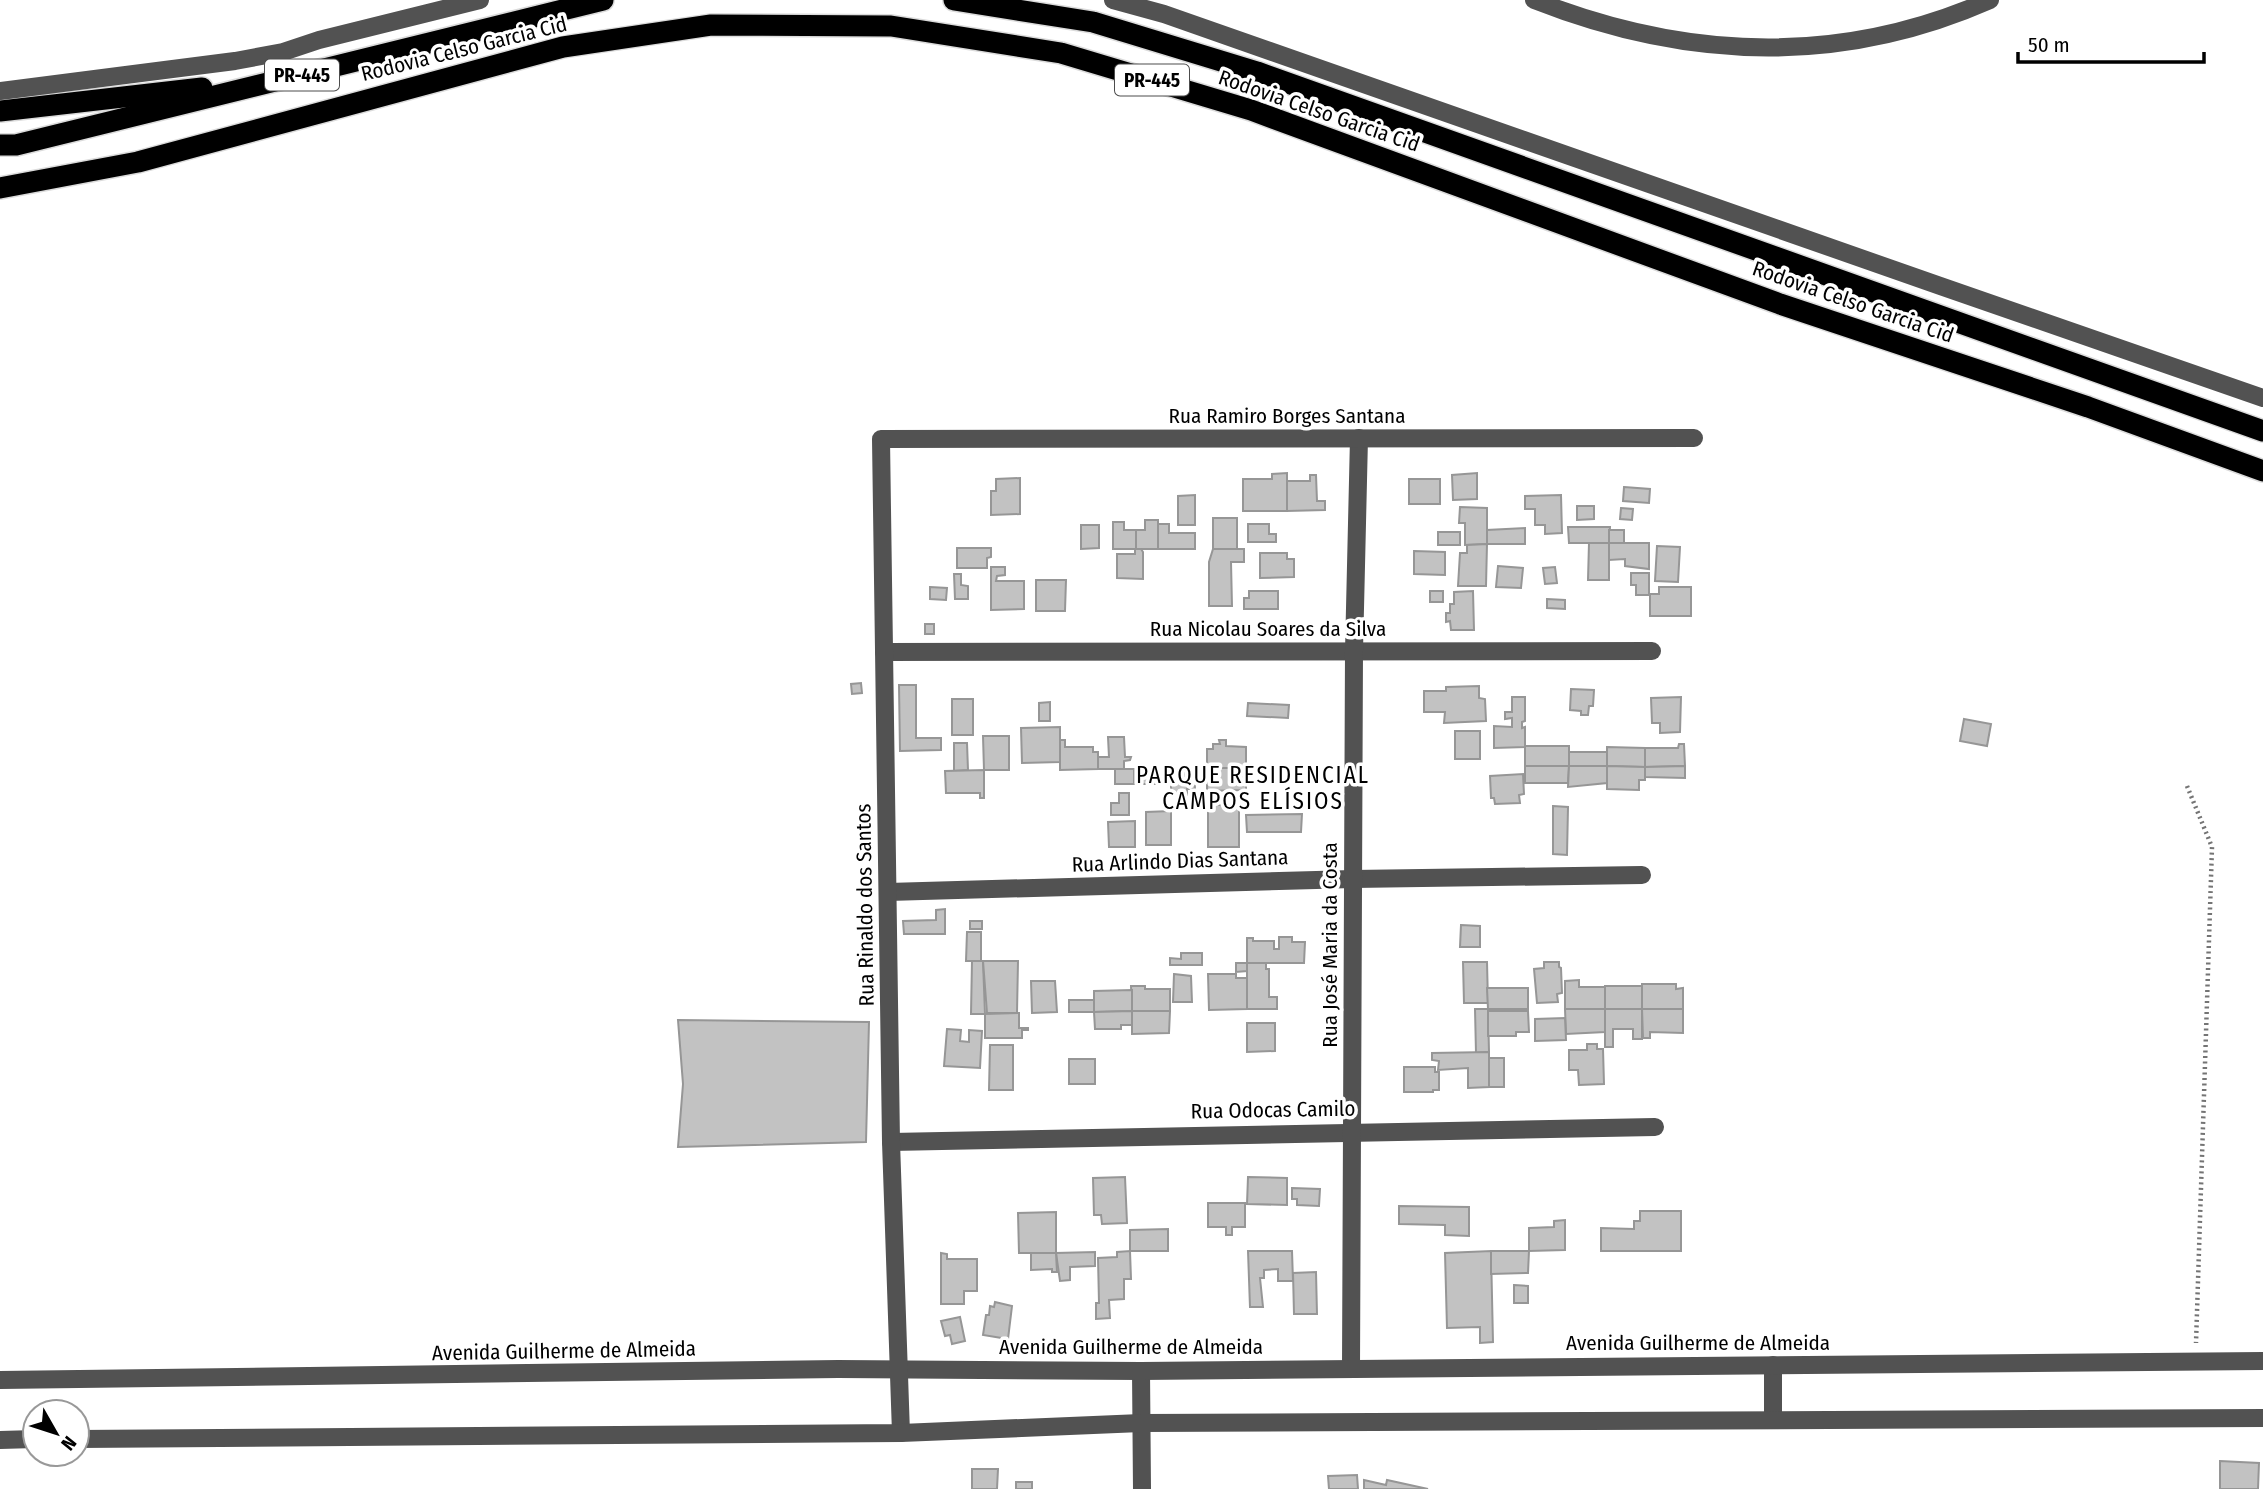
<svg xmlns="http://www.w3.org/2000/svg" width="2263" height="1489" font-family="'Fira Sans Condensed',sans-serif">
  <rect width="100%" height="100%" fill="#fff"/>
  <!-- building -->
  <g fill="#c2c2c2" stroke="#969696" stroke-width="2">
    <polygon points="1287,473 1287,511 1243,511 1243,479 1272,479 1272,474"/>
    <polygon points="1477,473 1477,499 1453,500 1452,475"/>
    <polygon points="1310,475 1316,475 1317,501 1325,501 1325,510 1287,511 1287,481 1310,481"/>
    <polygon points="1020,478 1020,514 991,515 991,491 996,491 996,479"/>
    <rect x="1409" y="479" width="31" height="25"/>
    <polygon points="1624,487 1650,489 1649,503 1623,501"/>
    <polygon points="1195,495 1195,525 1178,525 1178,496"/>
    <polygon points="1561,495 1562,533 1545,534 1545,525 1535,525 1535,509 1525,509 1525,496"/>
    <polygon points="1577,506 1594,506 1594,519 1577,520"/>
    <polygon points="1460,507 1487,508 1487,544 1465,545 1465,523 1459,523"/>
    <polygon points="1621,508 1633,509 1632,520 1620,519"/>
    <rect x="1213" y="518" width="24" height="31"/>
    <polygon points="1145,520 1158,520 1158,549 1136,549 1136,530 1145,530"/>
    <polygon points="1113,522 1124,522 1124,530 1136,530 1136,549 1113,549"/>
    <polygon points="1158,524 1169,524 1169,533 1195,533 1195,549 1158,549"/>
    <polygon points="1248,524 1269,524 1269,534 1276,534 1276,542 1248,542"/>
    <polygon points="1081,525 1099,525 1099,548 1081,549"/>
    <polygon points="1568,527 1610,527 1609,543 1569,543"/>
    <polygon points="1525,528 1525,544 1487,544 1487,530"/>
    <rect x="1609" y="530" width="15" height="13"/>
    <rect x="1438" y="532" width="22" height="13"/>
    <polygon points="1589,543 1609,543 1609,580 1588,580"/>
    <polygon points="1609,543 1649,543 1649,569 1625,566 1625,559 1609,560"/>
    <polygon points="1487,544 1486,586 1458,586 1460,553 1467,553 1467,545"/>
    <polygon points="1657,546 1680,547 1678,582 1655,581"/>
    <polygon points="957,548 991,548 991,557 987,558 987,568 957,568"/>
    <polygon points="1135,549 1141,549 1143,552 1143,579 1117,578 1117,554 1135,554"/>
    <polygon points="1213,549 1244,549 1244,562 1231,562 1232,606 1209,606 1209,562"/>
    <polygon points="1414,551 1445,552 1445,575 1414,574"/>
    <polygon points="1260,553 1287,553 1287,559 1294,559 1294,577 1260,578"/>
    <polygon points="1498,566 1523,568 1521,588 1496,587"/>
    <polygon points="991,567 1005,567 1005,575 997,576 996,581 1024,581 1024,609 991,610"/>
    <polygon points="1555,567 1557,583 1545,584 1543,568"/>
    <polygon points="1631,573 1649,573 1649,595 1636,595 1636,585 1631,585"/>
    <polygon points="954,574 961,574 961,585 968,586 968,599 955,599"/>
    <polygon points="1036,580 1066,580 1065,611 1036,611"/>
    <polygon points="930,587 947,588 946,600 930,599"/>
    <polygon points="1659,587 1691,587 1691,616 1650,616 1650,594 1659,594"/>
    <polygon points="1249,591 1278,591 1278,609 1244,609 1244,598 1249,598"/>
    <rect x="1430" y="591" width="13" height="11"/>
    <polygon points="1473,591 1474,630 1451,630 1450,621 1446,622 1446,613 1450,613 1450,604 1454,604 1454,592"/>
    <polygon points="1547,599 1565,600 1565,609 1547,608"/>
    <rect x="925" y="624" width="9" height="10"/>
    <polygon points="861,683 862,693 852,694 851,684"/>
    <polygon points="899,685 916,685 916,738 941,738 941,750 900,751"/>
    <polygon points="1479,686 1479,698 1485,699 1486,721 1444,723 1445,712 1424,712 1424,691 1446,691 1446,687"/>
    <polygon points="1571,689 1594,690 1593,706 1589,706 1588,715 1581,715 1581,711 1570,710"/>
    <polygon points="1512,697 1525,697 1525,721 1522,722 1522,728 1525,727 1525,747 1494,748 1494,726 1512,727 1512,718 1505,719 1505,712 1512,712"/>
    <polygon points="1681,697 1680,732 1660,733 1660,723 1652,723 1651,698"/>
    <rect x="952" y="699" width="21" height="36"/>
    <polygon points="1050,702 1050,721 1039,721 1039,703"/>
    <polygon points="1248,703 1289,705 1288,718 1247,716"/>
    <polygon points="1964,719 1991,724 1987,746 1960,741"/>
    <polygon points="1060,727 1060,762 1022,763 1021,728"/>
    <rect x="1455" y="731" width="25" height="28"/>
    <polygon points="983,736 1009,736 1009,770 984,770"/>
    <polygon points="1108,737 1124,737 1125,757 1131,757 1130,760 1124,761 1124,769 1098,769 1098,757 1109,757"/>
    <polygon points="1060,740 1065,740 1065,747 1093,747 1093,752 1098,752 1098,769 1060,770"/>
    <polygon points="1219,740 1226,740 1226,746 1246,747 1246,768 1207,768 1207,749 1213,749 1213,744 1220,744"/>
    <polygon points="954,743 967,743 968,770 954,771"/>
    <polygon points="1679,744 1684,744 1685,766 1645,767 1645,748 1678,748"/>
    <rect x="1525" y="746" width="44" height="20"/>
    <polygon points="1607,747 1645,748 1645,767 1607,766"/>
    <rect x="1569" y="752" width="38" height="14"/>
    <polygon points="1525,766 1569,766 1568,783 1525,783"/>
    <polygon points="1569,766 1607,766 1607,783 1568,787"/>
    <polygon points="1607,766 1645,767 1645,780 1639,780 1639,790 1607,789"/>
    <polygon points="1685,766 1685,778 1645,777 1645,767"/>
    <polygon points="1194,768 1195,789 1187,789 1187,795 1171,795 1171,769"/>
    <polygon points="1207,768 1246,768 1246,790 1207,791"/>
    <rect x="1115" y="769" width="19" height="15"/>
    <rect x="1134" y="769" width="24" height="15"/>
    <polygon points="984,770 984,798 980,798 980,793 946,793 945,771"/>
    <polygon points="1523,774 1524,794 1519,795 1520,803 1495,804 1494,798 1491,798 1490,776"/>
    <polygon points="1119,793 1129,793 1129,815 1111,815 1111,803 1119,803"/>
    <rect x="1208" y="805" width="31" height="42"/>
    <polygon points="1553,806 1568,807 1567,855 1553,854"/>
    <polygon points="1171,811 1171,845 1146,845 1146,812"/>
    <polygon points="1302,814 1301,832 1247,832 1246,815"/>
    <polygon points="1135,821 1135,847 1109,847 1108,822"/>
    <polygon points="945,909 945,934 904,934 903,921 936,920 936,910"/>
    <rect x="970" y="921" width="12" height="8"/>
    <polygon points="1461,925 1480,926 1480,947 1460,947"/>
    <polygon points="967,932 981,932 981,961 966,961"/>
    <polygon points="1279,937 1292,937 1292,942 1305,942 1304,963 1247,963 1247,938 1253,938 1253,941 1274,941 1274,949 1279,949"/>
    <polygon points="1181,953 1202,953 1202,965 1170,965 1170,958 1181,959"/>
    <polygon points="972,961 983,961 985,1014 971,1014"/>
    <polygon points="983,961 1018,961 1017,1013 987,1013"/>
    <polygon points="1463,962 1487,962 1488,1003 1464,1003"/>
    <polygon points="1544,962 1559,962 1559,967 1561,968 1562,993 1557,994 1558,1002 1537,1003 1534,969 1544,968"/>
    <polygon points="1236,963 1247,963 1247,971 1236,972"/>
    <polygon points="1247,963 1266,963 1266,969 1269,969 1269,997 1277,997 1277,1009 1247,1009"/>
    <polygon points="1174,974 1191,976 1192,1002 1173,1002"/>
    <polygon points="1208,974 1236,974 1236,978 1247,978 1247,1009 1209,1010"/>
    <polygon points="1579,980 1579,987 1605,987 1605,1009 1565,1009 1565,981"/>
    <polygon points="1031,981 1055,981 1057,1012 1032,1013"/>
    <polygon points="1642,984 1676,984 1676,989 1683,988 1683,1009 1642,1009"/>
    <polygon points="1131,986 1145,986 1145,989 1170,989 1170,1011 1132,1011"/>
    <rect x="1605" y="986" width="37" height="23"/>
    <polygon points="1487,988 1528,988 1528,1009 1488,1009"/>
    <polygon points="1132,990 1132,1011 1094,1012 1094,991"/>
    <rect x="1069" y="1000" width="25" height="12"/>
    <polygon points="1475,1009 1488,1009 1489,1052 1476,1053"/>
    <polygon points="1565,1009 1605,1009 1605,1032 1566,1034"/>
    <polygon points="1605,1009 1642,1009 1642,1039 1633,1039 1633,1029 1613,1029 1613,1047 1605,1047"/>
    <polygon points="1642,1009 1683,1009 1683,1033 1650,1032 1650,1038 1643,1038"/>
    <polygon points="1132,1011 1132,1025 1121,1025 1121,1029 1095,1029 1094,1012"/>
    <polygon points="1132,1011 1170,1011 1169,1033 1132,1034"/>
    <polygon points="1488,1011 1528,1011 1529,1032 1516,1032 1516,1036 1488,1036"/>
    <polygon points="1019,1013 1019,1028 1028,1028 1028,1030 1022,1030 1022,1038 985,1038 985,1014"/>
    <polygon points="1565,1018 1566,1040 1535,1041 1535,1019"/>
    <polygon points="678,1020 869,1022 866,1142 678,1147 683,1084"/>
    <polygon points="1247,1023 1275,1023 1275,1051 1247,1052"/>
    <polygon points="947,1029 961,1030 960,1041 969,1042 969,1030 982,1031 980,1068 944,1066"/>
    <polygon points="1587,1044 1597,1044 1597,1049 1603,1049 1604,1084 1579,1085 1578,1070 1569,1070 1569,1050 1587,1050"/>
    <polygon points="990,1045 1013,1045 1013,1090 989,1090"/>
    <polygon points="1489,1052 1489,1087 1468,1088 1468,1068 1438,1070 1439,1061 1432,1060 1432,1053"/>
    <rect x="1489" y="1058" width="15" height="29"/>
    <rect x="1069" y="1059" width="26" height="25"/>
    <polygon points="1404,1067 1435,1067 1435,1072 1439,1072 1439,1090 1433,1090 1433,1092 1404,1092"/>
    <polygon points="1125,1177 1127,1223 1102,1224 1101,1215 1094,1215 1093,1178"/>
    <polygon points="1248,1177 1287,1178 1287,1205 1247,1204"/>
    <polygon points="1292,1188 1320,1189 1319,1206 1297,1205 1297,1199 1292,1199"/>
    <polygon points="1208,1203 1245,1203 1245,1227 1232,1227 1232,1235 1226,1235 1226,1227 1208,1227"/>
    <polygon points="1399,1206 1469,1207 1469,1236 1445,1235 1445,1225 1399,1224"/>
    <polygon points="1640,1211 1681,1211 1681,1251 1601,1251 1601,1228 1634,1229 1634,1221 1640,1221"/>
    <polygon points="1056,1212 1056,1253 1019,1253 1018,1213"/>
    <polygon points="1565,1220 1565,1250 1529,1251 1529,1228 1554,1227 1554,1221"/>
    <polygon points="1168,1229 1168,1251 1130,1251 1130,1230"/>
    <polygon points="1130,1251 1131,1279 1124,1279 1124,1299 1109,1300 1110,1318 1096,1319 1096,1303 1099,1303 1098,1258 1117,1257 1117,1252"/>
    <polygon points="1248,1251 1292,1251 1293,1281 1278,1281 1278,1269 1264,1270 1264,1278 1260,1278 1263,1307 1250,1307"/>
    <polygon points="1491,1251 1493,1342 1480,1343 1480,1327 1447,1328 1445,1253"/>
    <polygon points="1491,1251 1529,1251 1528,1273 1491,1274"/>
    <polygon points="1095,1252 1095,1266 1070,1267 1070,1280 1060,1281 1056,1253"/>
    <polygon points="941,1253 947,1254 947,1259 977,1259 977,1291 964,1291 964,1304 941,1304"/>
    <polygon points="1031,1253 1056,1253 1057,1272 1052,1272 1052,1269 1031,1270"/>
    <polygon points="1316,1272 1317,1314 1294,1314 1293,1273"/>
    <polygon points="1514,1285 1528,1286 1528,1303 1514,1303"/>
    <polygon points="995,1302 1012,1306 1008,1339 983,1335 986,1315 989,1315 990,1306 994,1307"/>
    <polygon points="960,1317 965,1341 952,1344 950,1335 945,1336 941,1321"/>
    <polygon points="2220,1461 2259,1463 2258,1489 2220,1489"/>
    <polygon points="972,1469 998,1469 997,1489 972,1489"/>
    <polygon points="1357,1475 1358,1489 1329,1489 1328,1476"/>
    <polygon points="1364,1480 1386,1485 1387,1480 1428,1489 1364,1489"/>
    <rect x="1016" y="1482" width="16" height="7"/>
  </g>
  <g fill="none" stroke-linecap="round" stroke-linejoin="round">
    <defs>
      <g id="highway">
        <polyline points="954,0 1093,22 1257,72 2263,431"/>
        <polyline points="0,111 202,88"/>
        <polyline points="0,145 16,145 603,0"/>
        <polyline points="0,188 138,162 563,47 711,25 891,26 1061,53 1251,110 1780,304 2088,407 2263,471"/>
      </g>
    </defs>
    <!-- highway casing -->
    <use href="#highway" stroke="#dbdbdb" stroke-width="24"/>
    <!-- path -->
    <polyline stroke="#747474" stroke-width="4.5" stroke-dasharray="2 3.5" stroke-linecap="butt" points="2187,786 2212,847 2196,1343"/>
    <!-- minor -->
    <g stroke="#525252" stroke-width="18">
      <path d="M 1113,0 L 1164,14 C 1531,141 1896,272 2263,398"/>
      <path d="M 1534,0 C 1686,60 1838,67 1990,0"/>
      <polyline points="0,91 235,61 283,52 319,40 480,0"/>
      <polyline points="884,652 1652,651"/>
      <polyline points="888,892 1353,879 1642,875"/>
      <polyline points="891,1142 1655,1127"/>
      <polyline points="1773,1365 1773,1420"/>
      <polyline points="1351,1369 1354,651 1359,438"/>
      <polyline points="1141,1371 1142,1489"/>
      <polyline points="0,1380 838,1369 1141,1371 2263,1361"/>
      <polyline points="901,1433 891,1142 881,439 1694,438"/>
      <polyline points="77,1439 901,1433 1141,1423 2263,1418"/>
      <polyline points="0,1440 35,1439"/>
    </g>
    <!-- highway -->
    <use href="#highway" stroke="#000" stroke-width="21"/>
  </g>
  <g text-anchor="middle" stroke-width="7" stroke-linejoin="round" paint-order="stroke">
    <!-- shield labels -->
    <g fill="#fff" stroke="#4c4c4c" stroke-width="2">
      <rect x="265" y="59.5" width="74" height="31" rx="5"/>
      <rect x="1115" y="64.5" width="74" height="31" rx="5"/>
    </g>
    <g font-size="19" font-weight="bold" fill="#000">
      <text x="302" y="82">PR-445</text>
      <text x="1152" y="87">PR-445</text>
    </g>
    <!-- street labels -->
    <g font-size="21" fill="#000" stroke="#fff">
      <text transform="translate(464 49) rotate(-14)" y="7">Rodovia Celso Garcia Cid</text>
      <text transform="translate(1319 111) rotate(19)" y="7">Rodovia Celso Garcia Cid</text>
      <text transform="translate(1853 302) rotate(19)" y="7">Rodovia Celso Garcia Cid</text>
      <text x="1287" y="423">Rua Ramiro Borges Santana</text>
      <text x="1268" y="636">Rua Nicolau Soares da Silva</text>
      <text transform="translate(1180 861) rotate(-2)" y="7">Rua Arlindo Dias Santana</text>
      <text transform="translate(865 905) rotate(-91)" y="7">Rua Rinaldo dos Santos</text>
      <text transform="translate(1330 945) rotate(-90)" y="7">Rua José Maria da Costa</text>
      <text transform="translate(1273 1110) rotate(-1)" y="7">Rua Odocas Camilo</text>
      <text x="1698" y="1350">Avenida Guilherme de Almeida</text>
      <text x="1131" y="1354">Avenida Guilherme de Almeida</text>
      <text transform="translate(564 1351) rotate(-1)" y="7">Avenida Guilherme de Almeida</text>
    </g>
    <!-- neighbourhood labels -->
    <g font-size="23" letter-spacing="2" fill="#000" stroke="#fff">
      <text x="1253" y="783">PARQUE RESIDENCIAL<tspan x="1253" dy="26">CAMPOS ELÍSIOS</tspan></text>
    </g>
  </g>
  <!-- north arrow -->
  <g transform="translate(56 1433) rotate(129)"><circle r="33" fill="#ffffff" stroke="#999999" stroke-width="2"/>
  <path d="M0-5L12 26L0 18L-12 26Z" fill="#000000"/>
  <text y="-10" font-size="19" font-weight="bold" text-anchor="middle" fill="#000000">N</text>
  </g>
  <!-- scale -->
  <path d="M2018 52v10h186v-10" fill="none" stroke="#000000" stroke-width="3.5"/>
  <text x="2028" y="52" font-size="21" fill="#000000" stroke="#ffffff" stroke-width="5" paint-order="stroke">50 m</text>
</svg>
